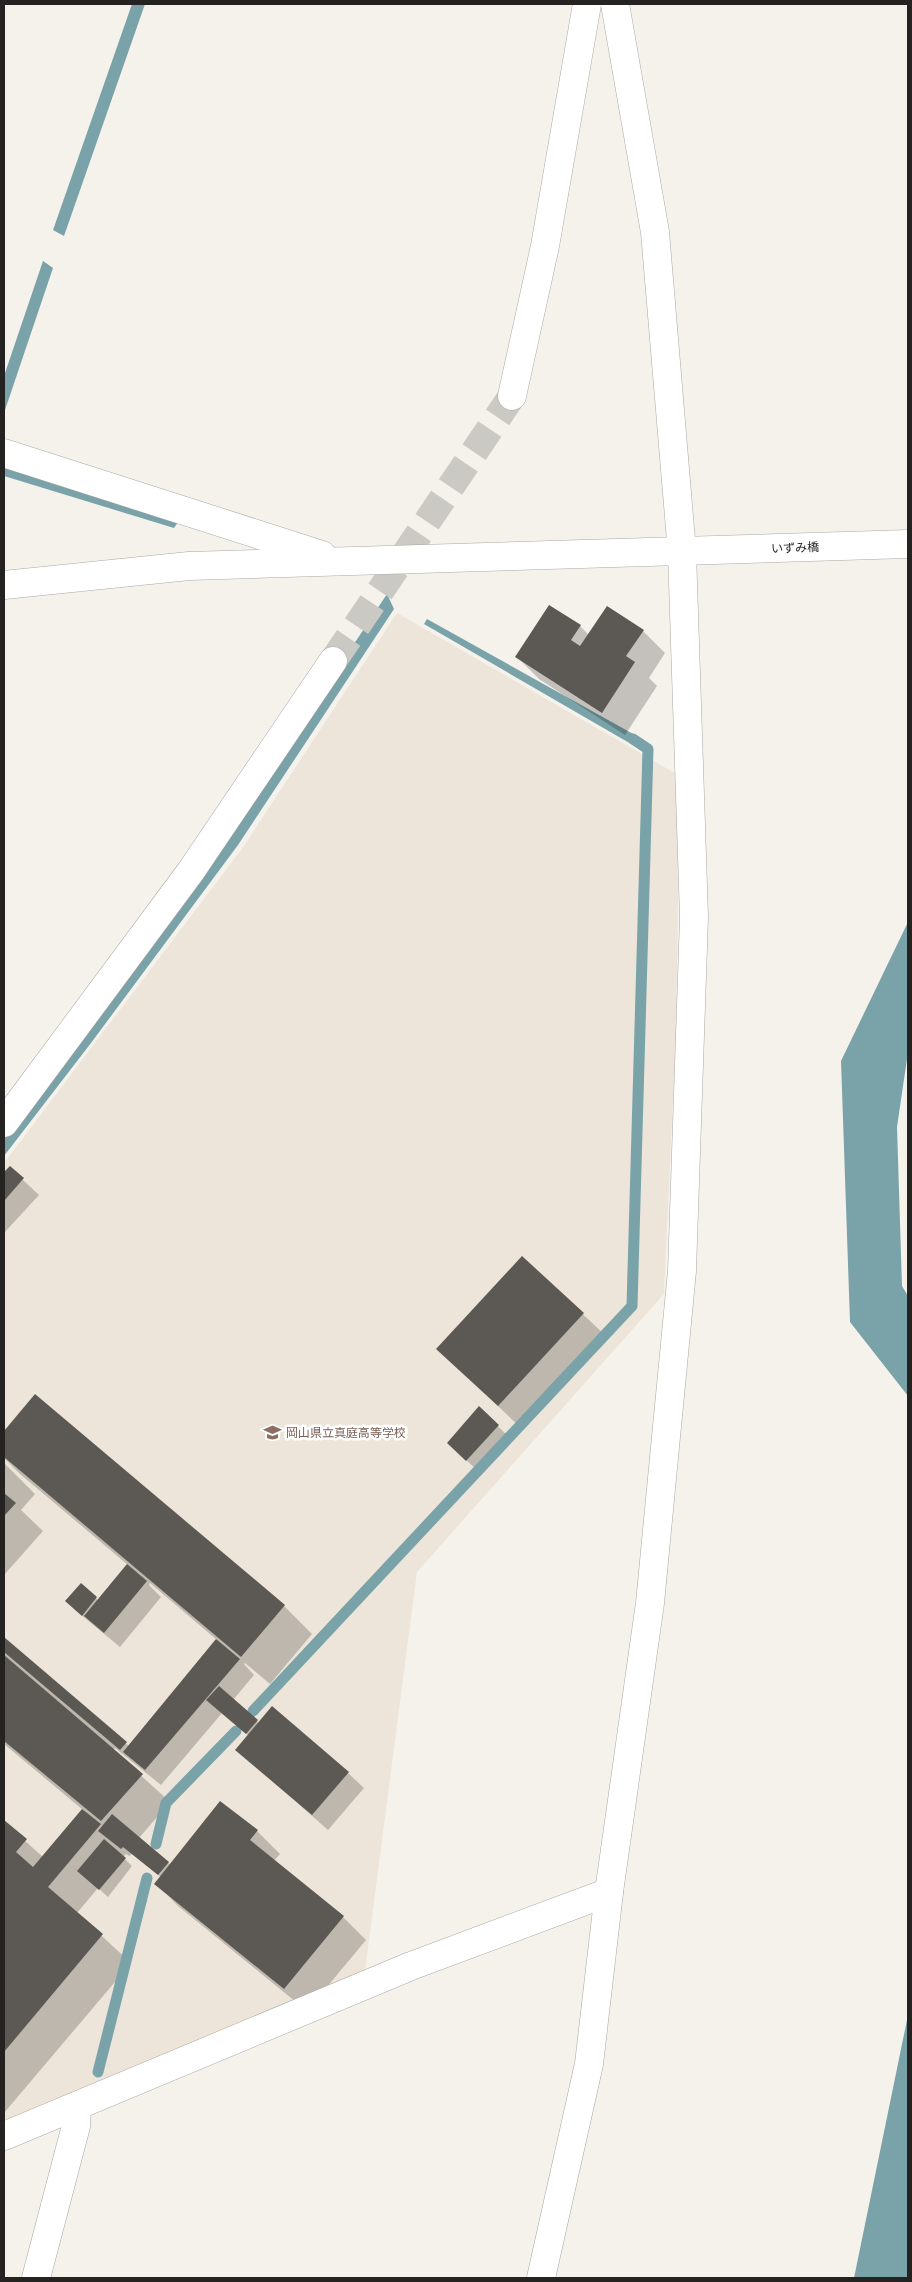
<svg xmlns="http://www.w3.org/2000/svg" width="912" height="2282" font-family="Raleway,'Noto Sans JP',sans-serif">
  <rect width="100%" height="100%" fill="#f5f2ec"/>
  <!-- built -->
  <polygon fill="#ede5d9" points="397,613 680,776 676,1033 664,1294 417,1572 365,1971 4,2124 4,1163 241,850"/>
  <!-- water -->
  <g fill="#79a2a9">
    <polygon points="132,4 145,4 64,236 53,230"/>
    <polygon points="43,261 53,268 4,413 4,376"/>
    <polygon points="4,466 178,522 174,528 4,476"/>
    <polygon points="387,594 394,609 238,845 91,1043 4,1156 4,1133 225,839"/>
    <polygon points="427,619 644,740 647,746 638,748 424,624"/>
    <polygon points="908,922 908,1052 897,1127 902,1286 908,1296 908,1396 850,1322 841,1061"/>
    <polygon points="908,2014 908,2278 854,2278 908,2015"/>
  </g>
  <!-- shadow -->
  <g fill="#0003">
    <polygon points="580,626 589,635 643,631 665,653 649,678 657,686 625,735 539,679 516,656"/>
    <polygon points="10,1168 39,1195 4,1233 4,1174"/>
    <polygon points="523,1258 606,1336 521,1428 438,1349"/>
    <polygon points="35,1396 284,1606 312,1634 270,1684 245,1663 244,1664 254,1675 233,1700 259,1723 348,1773 364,1788 328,1830 237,1750 249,1736 222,1713 161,1785 115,1748 113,1750 170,1802 139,1838 171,1865 221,1803 257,1831 280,1854 274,1861 343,1917 366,1940 307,2011 178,1906 156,1883 161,1877 132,1854 129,1856 126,1854 123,1857 132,1866 108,1897 98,1888 77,1913 131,1963 4,2113 4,1822 43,1857 83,1810 4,1744 4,1639 129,1746 217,1640 150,1583 149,1585 161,1597 120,1647 74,1609 81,1584 99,1601 128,1565 20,1474 4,1458 4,1432"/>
    <polygon points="479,1408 506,1434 475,1468 456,1451"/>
    <polygon points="4,1463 35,1494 21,1510 43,1531 4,1575"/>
  </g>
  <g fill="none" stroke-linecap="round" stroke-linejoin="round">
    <!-- stream -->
    <g stroke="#79a2a9" stroke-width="11">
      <polyline points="253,1711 632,1306 648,749 633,739"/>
      <polyline points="156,1844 166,1803 236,1731"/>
      <polyline points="98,2072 147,1878"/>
    </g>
  </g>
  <!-- building -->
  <g fill="#5c5954">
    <polygon points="549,605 581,625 571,640 580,646 607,606 644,630 626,656 635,662 602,713 515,657"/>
    <polygon points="10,1166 24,1178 4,1201 4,1172"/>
    <polygon points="522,1256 584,1313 498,1406 436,1349"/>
    <polygon points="35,1394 285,1605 241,1657 4,1457 4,1431"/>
    <polygon points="479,1406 499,1425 466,1461 447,1443"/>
    <polygon points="4,1493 16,1503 4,1516"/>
    <polygon points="127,1564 147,1581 104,1633 84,1616"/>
    <polygon points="81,1583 97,1597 82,1616 65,1601"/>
    <polygon points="4,1637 127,1742 120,1750 4,1652"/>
    <polygon points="216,1639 240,1659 145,1770 123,1752"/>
    <polygon points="4,1655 143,1774 101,1821 4,1741"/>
    <polygon points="219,1686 258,1720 246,1734 206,1700"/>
    <polygon points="272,1706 349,1772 312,1815 235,1750"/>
    <polygon points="220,1801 258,1830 250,1840 344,1916 284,1989 154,1884"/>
    <polygon points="82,1809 101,1824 48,1887 103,1934 4,2052 4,1820 27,1839 16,1852 33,1867"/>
    <polygon points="112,1814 169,1862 158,1875 123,1847 121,1849 98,1831"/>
    <polygon points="104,1839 126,1858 99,1890 77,1871"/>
  </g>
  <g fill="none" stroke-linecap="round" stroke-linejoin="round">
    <!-- minor-tunnel -->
    <polyline stroke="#cbc9c3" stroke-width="28" stroke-dasharray="28 14" stroke-linecap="butt" points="333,661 512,396"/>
    <defs>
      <g id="minor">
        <polyline points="512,396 545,246 587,4"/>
        <polyline points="4,453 322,555"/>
        <polyline points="4,585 189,566 908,544"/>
        <polyline points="4,1123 191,871 333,661"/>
        <polyline points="4,2136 411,1966 609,1892"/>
        <polyline points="36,2278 76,2126 77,2106"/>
        <polyline points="541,2278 589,2064 609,1892 650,1603 682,1271 694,917 682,552 655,232 615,4"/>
      </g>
    </defs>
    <!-- minor casing -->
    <use href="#minor" stroke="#aba8a3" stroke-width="29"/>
    <!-- minor -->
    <use href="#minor" stroke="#fff" stroke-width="28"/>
  </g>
  <!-- icons -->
  <defs>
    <symbol id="school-bare" viewBox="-9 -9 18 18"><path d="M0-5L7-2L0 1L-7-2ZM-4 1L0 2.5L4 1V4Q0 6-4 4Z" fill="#8d6e63" stroke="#fff" stroke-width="2.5" paint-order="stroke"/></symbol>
  </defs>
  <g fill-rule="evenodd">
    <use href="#school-bare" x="260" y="1420" width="25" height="25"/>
  </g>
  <g text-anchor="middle" stroke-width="5" stroke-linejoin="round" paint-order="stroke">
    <!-- street labels -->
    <g font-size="12" fill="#242321" stroke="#fff">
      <text transform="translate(795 548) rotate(-2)" y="4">いずみ橋</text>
    </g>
    <!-- education labels -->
    <g font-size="12" fill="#785e54" stroke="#fff" text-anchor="start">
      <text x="286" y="1437">岡山県立真庭高等学校</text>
    </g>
  </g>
  <!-- border -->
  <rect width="912" height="2282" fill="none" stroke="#242321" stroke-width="10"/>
</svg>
